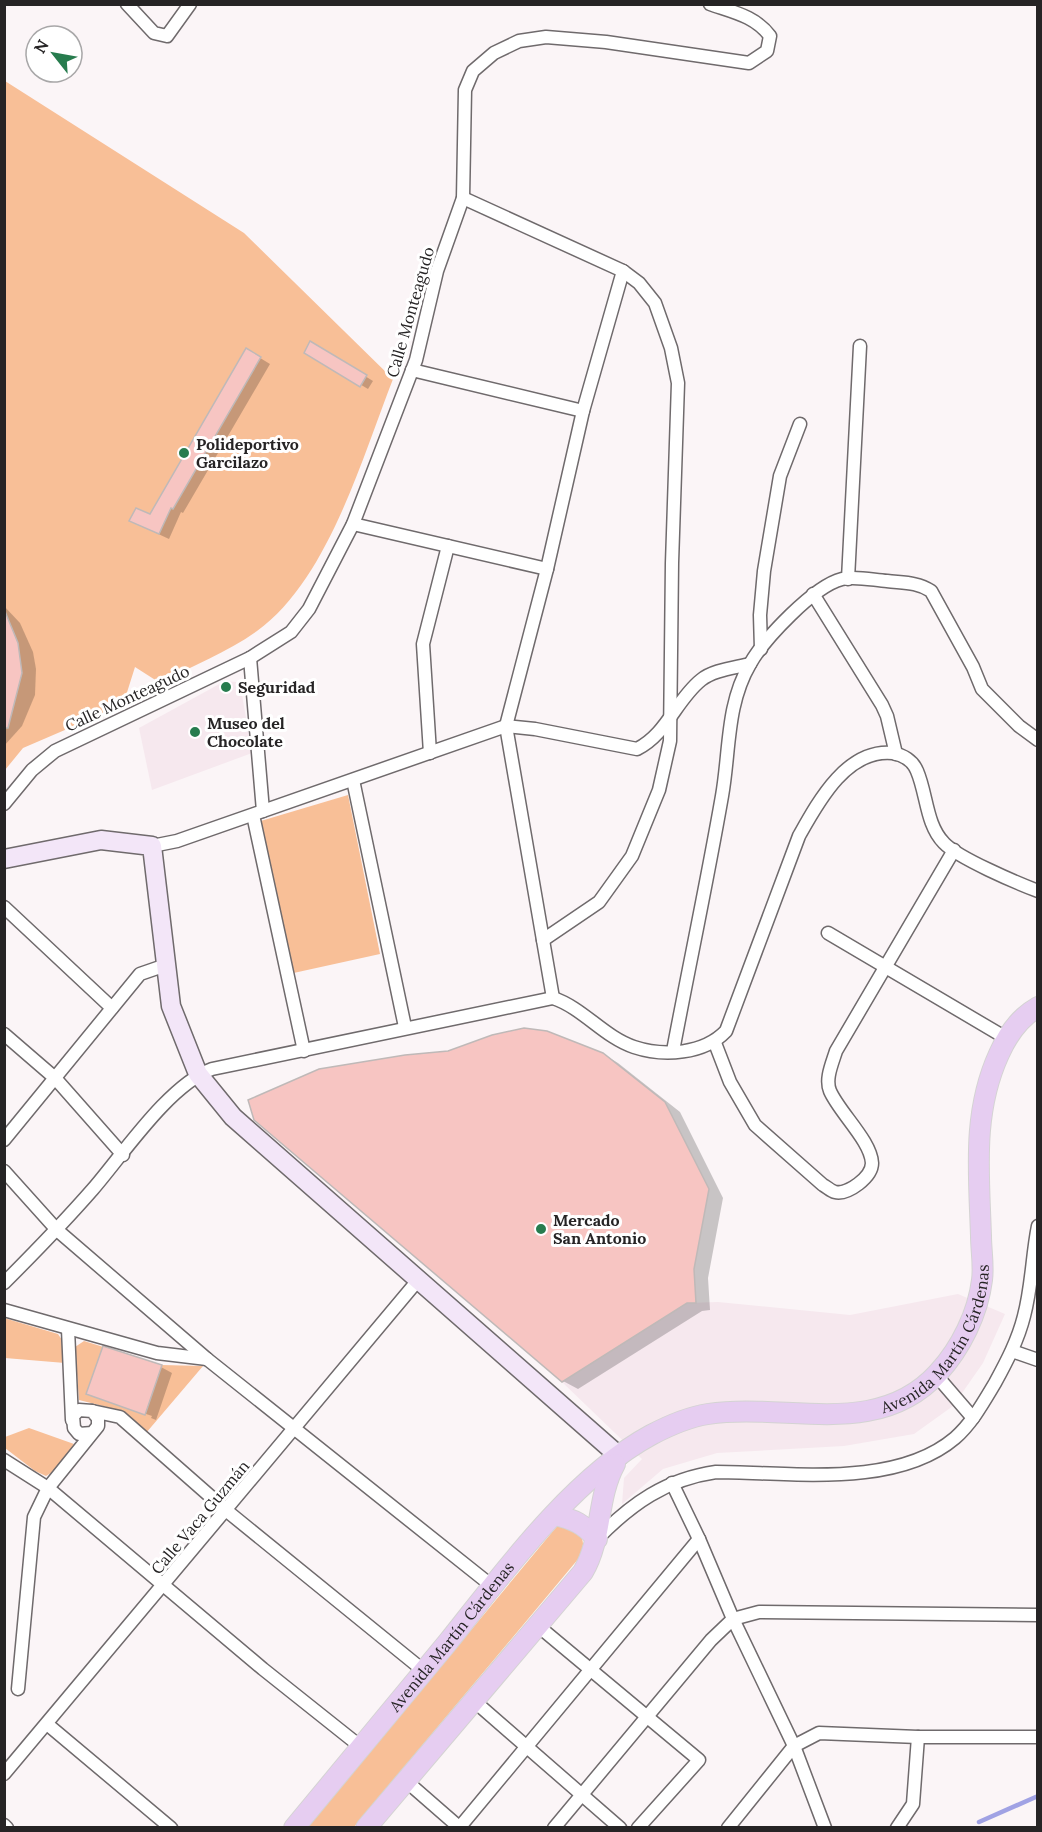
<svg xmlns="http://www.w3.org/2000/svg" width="1042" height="1832" font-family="Lora,serif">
  <rect width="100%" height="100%" fill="#fbf5f7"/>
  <!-- built -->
  <g fill="#f6e8ee">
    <polygon points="225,681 236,682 241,689 252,753 152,790 139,728"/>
    <polygon points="958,1294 1005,1314 983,1363 953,1406 914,1434 844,1446 717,1453 663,1469 622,1504 624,1478 642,1459 562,1382 687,1303 718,1302 850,1315"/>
  </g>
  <!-- green -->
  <g fill="#f8bf97">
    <path d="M 5,81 L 244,233 L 393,379 C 362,458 328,580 257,631 C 228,652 192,666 160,683 L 135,667 L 123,705 L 23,748 L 5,770 Z"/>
    <polygon points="348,795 380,954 289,974 254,823"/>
    <polygon points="4,1318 58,1334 62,1340 65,1363 5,1358"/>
    <polygon points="84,1341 162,1365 203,1366 146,1433 119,1410 79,1400 75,1347"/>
    <polygon points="29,1428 74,1444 54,1471 46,1476 35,1471 5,1448 5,1437"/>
    <path d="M 558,1525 C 577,1532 590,1535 579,1558 L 354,1827 L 307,1828 Z"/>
  </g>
  <!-- shadow -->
  <g fill="#0003">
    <polygon points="311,343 373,381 368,389 306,352"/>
    <polygon points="247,350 270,364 183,513 181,512 169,539 141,526 151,516"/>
    <polygon points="4,606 20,623 33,652 36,669 35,695 22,726 4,746"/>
    <polygon points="603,1054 618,1063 680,1112 723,1198 708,1278 710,1310 702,1311 578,1389 563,1381"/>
    <polygon points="161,1367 172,1373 156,1420 151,1418 152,1416 88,1394"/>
  </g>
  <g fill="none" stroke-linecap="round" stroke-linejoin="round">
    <!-- stream -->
    <polyline stroke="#a0a2e4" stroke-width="4.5" points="979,1822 1038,1796"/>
  </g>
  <!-- building -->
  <g fill="#f7c5c2" stroke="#bfb9b8" stroke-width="1.5">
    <polygon points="310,341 367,375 360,387 304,353"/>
    <polygon points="246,348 261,357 173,509 171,508 159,534 129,521 136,508 150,514"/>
    <polygon points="4,609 18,643 22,673 8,728 4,728"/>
    <polygon points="524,1028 547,1031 603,1053 665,1102 709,1189 694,1269 696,1303 687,1303 562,1382 254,1120 248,1100 319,1069 405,1055 448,1051 492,1035"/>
    <polygon points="103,1346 162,1365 145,1415 86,1394"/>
  </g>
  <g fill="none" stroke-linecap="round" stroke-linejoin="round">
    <defs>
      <g id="street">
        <polyline points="127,4 154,33 167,36 190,4"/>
        <polyline points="463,198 623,271 583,411 547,569 506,726 553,998"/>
        <polyline points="412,370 583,411"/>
        <polyline points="353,524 547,569"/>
        <polyline points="848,579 860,346"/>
        <polyline points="813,594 882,705 887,716 896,754"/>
        <polyline points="761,649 760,615 764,571 780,476 800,424"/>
        <polyline points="250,658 263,811"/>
        <polyline points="430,753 423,644 448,546"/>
        <polyline points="353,780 405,1027"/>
        <path d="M 4,804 L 32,770 L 55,751 L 250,658 L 291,632 L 309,609 L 353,524 L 416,360 L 437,271 L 463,198 L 465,90 L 473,71 L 494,53 L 519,41 L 546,37 L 606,42 L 749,63 L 767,51 L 770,36 C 755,16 733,12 710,4"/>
        <polyline points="253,815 304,1051"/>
        <path d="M 152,846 L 177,841 L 506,726 L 535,729 L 637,749 C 667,734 676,700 701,680 C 713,670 734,668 750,664"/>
        <polyline points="4,907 112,1008"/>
        <polyline points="828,933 1006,1038"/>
        <polyline points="543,940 599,902 632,856 659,790 670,741 672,563 678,383 671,348 655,303 639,283 623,271"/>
        <polyline points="4,1034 55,1078 123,1155"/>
        <path d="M 715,1043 L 730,1082 L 755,1125 L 823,1185 C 827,1187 831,1191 835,1192 C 848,1195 872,1177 872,1163 C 871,1141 839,1112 830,1091 C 825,1079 832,1064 836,1051 L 954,850"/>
        <path d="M 673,1051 C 689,966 707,882 722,796 C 730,751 726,705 750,664 C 764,639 814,586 842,579 C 855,576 873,580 887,581 C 903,583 917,582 931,591 L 973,667 L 982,689 L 1019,726 L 1038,740"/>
        <polyline points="4,1140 140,974 166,965"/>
        <polyline points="4,1171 57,1230 207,1359 492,1586"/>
        <path d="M 4,1283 C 35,1252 65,1221 93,1189 C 124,1153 169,1085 212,1069 L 553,998 C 583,1008 604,1037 634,1047 C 664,1057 704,1054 726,1031 L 799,836 C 818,802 847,748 893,753 C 903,755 913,761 917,771 C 927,794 926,825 944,843 C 958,858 1017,883 1038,891"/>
        <polyline points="4,1310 157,1353 207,1359"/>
        <polyline points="68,1329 72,1420"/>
        <polyline points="1012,1351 1038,1360"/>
        <polyline points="936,1375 973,1418"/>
        <polyline points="92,1411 120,1417 227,1511 424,1671"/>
        <polyline points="4,1460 48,1488 263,1669 361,1747"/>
        <polyline points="672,1483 699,1539 733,1619 794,1746 825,1828"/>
        <path d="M 597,1539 C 631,1504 666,1479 716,1472 C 788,1472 895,1489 955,1438 C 972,1423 983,1403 995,1383 C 1007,1361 1018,1340 1024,1316 C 1032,1286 1032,1256 1038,1226"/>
        <polyline points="537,1625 699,1760 638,1828"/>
        <polyline points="18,1689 34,1517 48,1488 98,1426 98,1418 92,1411 79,1410 73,1416 74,1428 79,1434 92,1433"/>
        <polyline points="473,1700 620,1828"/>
        <polyline points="47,1724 171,1828"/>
        <polyline points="4,1774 419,1279"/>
        <polyline points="405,1780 460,1828"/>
        <polyline points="4,1825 7,1828"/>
        <polyline points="459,1828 699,1539"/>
        <polyline points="554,1828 711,1640 733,1619 759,1612 1038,1615"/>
        <polyline points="728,1828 794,1746 819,1733 918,1737 1038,1737"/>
        <polyline points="897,1828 913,1804 918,1737"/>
      </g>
      <polyline id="secondary" points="4,859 101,840 152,846 171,1006 198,1074 233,1117 619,1456"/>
      <g id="primary">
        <path d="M 555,1515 C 573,1519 584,1524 597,1539"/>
        <path id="s1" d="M 294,1828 C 345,1766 397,1704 448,1642 C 503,1573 573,1477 651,1435 C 668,1426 689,1417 708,1414 C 786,1402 877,1440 938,1373 C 961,1348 978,1313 982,1280 C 984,1266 981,1250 981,1236 C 979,1173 972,1113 999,1054 C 1007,1036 1020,1017 1038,1007"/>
        <path d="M 366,1828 L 583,1572 C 603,1538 596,1499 615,1464"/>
      </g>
    </defs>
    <!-- street casing -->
    <use href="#street" stroke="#6f6a6c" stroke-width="15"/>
    <!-- secondary casing -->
    <use href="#secondary" stroke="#6f6a6c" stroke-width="21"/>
    <!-- primary casing -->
    <use href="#primary" stroke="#d4d3d3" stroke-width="22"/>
    <!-- street -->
    <use href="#street" stroke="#fff" stroke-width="12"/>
    <!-- secondary -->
    <use href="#secondary" stroke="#f3e6f8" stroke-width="18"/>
    <!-- primary -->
    <use href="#primary" stroke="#e6cdf1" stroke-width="20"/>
  </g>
  <!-- markers -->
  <g fill="#277c4e" stroke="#fff" stroke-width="2">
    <circle cx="184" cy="453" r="6"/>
    <circle cx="226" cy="687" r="6"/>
    <circle cx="195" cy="732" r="6"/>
    <circle cx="541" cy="1229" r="6"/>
  </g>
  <g text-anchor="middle" stroke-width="6" stroke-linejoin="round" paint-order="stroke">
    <!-- street labels -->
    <g font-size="16" fill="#262425" stroke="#fff">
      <text transform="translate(410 312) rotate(-74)" y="6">Calle Monteagudo</text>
      <text transform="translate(127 698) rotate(-25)" y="6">Calle Monteagudo</text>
      <text dy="6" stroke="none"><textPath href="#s1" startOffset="862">Avenida Martín Cárdenas</textPath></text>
      <text transform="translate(200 1517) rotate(-50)" y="6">Calle Vaca Guzmán</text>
      <text dy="6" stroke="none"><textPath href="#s1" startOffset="248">Avenida Martín Cárdenas</textPath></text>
    </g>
    <!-- poi labels -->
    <g font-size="16" font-weight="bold" fill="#262425" stroke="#fff" text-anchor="start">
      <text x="196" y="450">Polideportivo<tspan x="196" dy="18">Garcilazo</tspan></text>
      <text x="238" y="693">Seguridad</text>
      <text x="207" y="729">Museo del<tspan x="207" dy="18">Chocolate</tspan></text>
      <text x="553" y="1226">Mercado<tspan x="553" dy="18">San Antonio</tspan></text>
    </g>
  </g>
  <!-- border -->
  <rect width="1042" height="1832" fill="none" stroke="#262425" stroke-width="12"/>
  <!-- north arrow -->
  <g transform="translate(54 54) rotate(301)"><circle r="28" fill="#ffffff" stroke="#a8a7a8" stroke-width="1.5"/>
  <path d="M0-4.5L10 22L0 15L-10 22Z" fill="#277c4e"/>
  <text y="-9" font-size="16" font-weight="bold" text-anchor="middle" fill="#262425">N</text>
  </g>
</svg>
